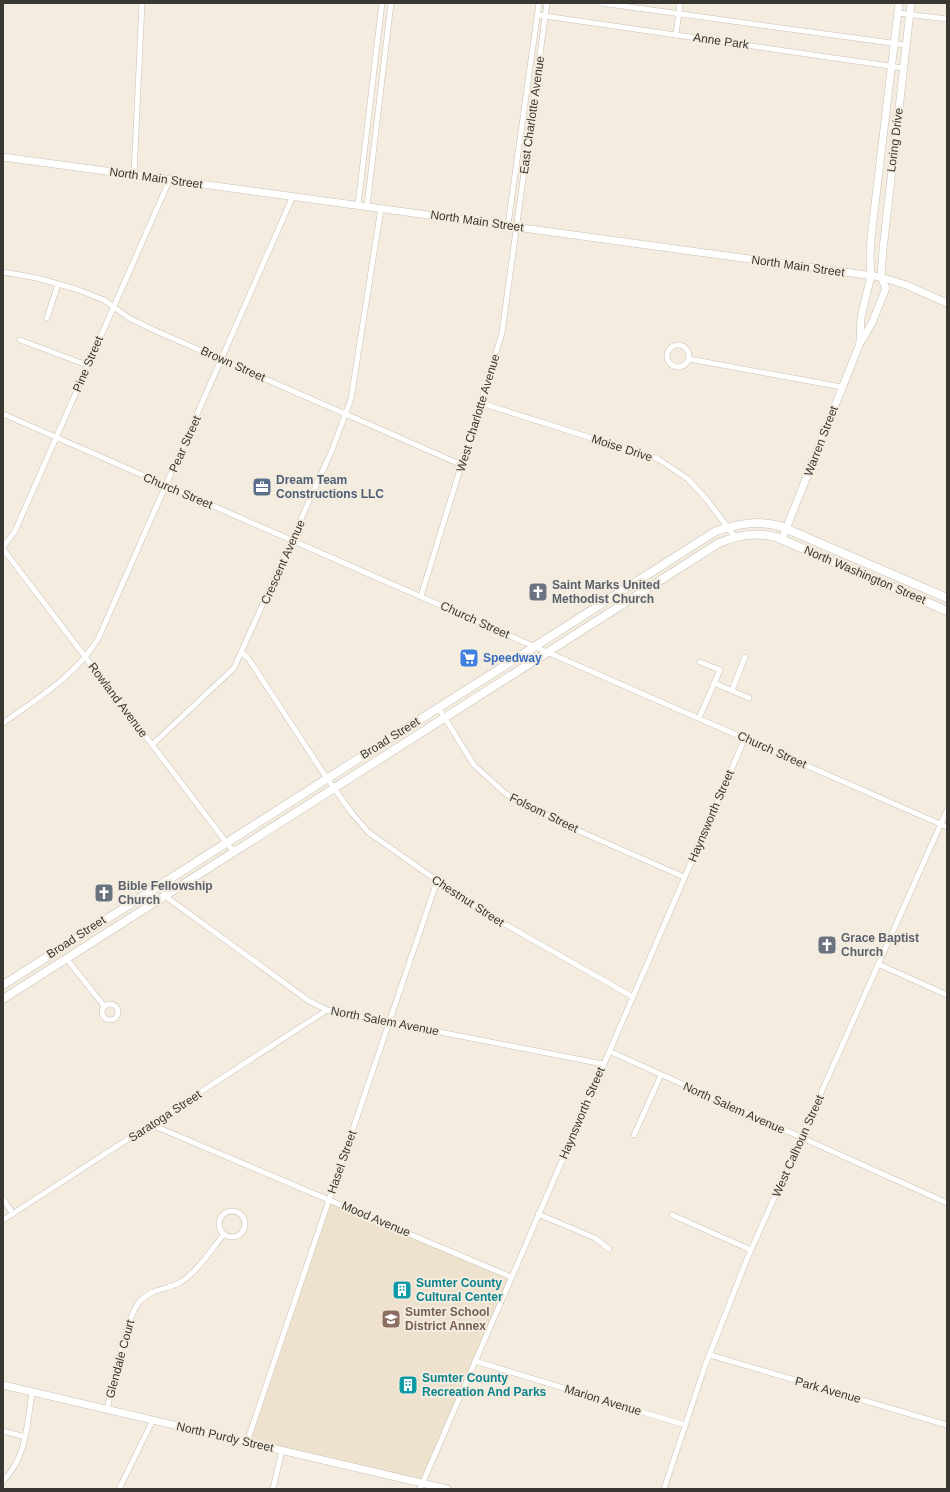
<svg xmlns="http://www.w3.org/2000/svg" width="950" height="1492" font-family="Helvetica,sans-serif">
  <rect width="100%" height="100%" fill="#f4eddf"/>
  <!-- built -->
  <polygon fill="#eee2ce" points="329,1200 511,1277 423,1483 247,1442"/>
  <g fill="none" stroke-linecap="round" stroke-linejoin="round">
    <defs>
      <g id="minor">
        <polyline points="601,3 906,45"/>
        <polyline points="898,13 947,19"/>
        <polyline points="538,15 903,68"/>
        <polyline points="676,35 680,3"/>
        <polyline points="134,174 142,3"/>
        <polyline points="358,205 382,3"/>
        <polyline points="367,206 391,3"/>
        <polyline points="508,225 539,3"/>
        <polyline points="3,272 37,278 76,289 104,300 129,318 156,331 462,465"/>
        <polyline points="47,318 58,284"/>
        <polyline points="20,340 87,365"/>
        <circle cx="678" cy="356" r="11"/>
        <polyline points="689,359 842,387"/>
        <polyline points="481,403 658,459 688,479 707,500 735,537"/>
        <polyline points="3,414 947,827"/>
        <polyline points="3,547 15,531 170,179"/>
        <polyline points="3,549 233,851"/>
        <polyline points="421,596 502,333 547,3"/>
        <polyline points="242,653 248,658 322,771 351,812 368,832 473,906 633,997"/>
        <polyline points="714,683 749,698"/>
        <polyline points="732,690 745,657"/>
        <polyline points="438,707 474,765 506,794 563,824 684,877"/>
        <polyline points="699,718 720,670 700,662"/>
        <path d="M 3,723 C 38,698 77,675 99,637 L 293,196"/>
        <polyline points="152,745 234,668 332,450 351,399 381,208"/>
        <polyline points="159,885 169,899 309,1001 327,1010 603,1064"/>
        <polyline points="66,958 104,1006"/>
        <polyline points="878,964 947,995"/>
        <circle cx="110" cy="1012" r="8"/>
        <polyline points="609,1051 947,1203"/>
        <polyline points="152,1125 511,1277"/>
        <polyline points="634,1135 661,1075"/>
        <polyline points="3,1199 13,1214"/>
        <circle cx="232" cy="1224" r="13"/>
        <polyline points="538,1214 595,1238 609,1249"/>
        <polyline points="672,1215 751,1250"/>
        <polyline points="3,1220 327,1010"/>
        <polyline points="710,1355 947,1425"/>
        <polyline points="475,1361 685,1425"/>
        <path d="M 107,1409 C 113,1385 125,1318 140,1301 C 152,1288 167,1290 181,1282 C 198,1271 211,1250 224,1234"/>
        <polyline points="3,1431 25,1437"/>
        <polyline points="247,1442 437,881"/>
        <path d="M 3,1481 C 27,1457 27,1424 32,1393"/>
        <polyline points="119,1489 153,1420"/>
        <polyline points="273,1489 282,1450"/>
        <polyline points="420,1489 745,738"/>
        <polyline points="664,1489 705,1366 747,1259 947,810"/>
      </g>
      <g id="tertiary">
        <polyline points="860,343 861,317 871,276 870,256 871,238 899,3"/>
        <polyline points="782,539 860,343 872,323 886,288 881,277 883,249 911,3"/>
        <polyline points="3,1385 447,1489"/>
      </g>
      <polyline id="secondary" points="3,157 881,277 906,285 947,303"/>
      <g id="primary">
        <path d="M 3,985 L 716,531 C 739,524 756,520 780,526 L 947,598"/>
        <path d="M 3,999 L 719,543 C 739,535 755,532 776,537 L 947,611"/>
      </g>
    </defs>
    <!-- minor casing -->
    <use href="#minor" stroke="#c9c1b4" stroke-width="6"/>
    <!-- tertiary casing -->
    <use href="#tertiary" stroke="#c9c1b4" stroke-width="8"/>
    <!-- secondary casing -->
    <use href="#secondary" stroke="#c9c1b4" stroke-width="8"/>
    <!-- primary casing -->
    <use href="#primary" stroke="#c9c1b4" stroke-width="9"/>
    <!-- minor -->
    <use href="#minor" stroke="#fff" stroke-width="5"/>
    <!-- tertiary -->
    <use href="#tertiary" stroke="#fff" stroke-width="7"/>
    <!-- secondary -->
    <use href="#secondary" stroke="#fff" stroke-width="7"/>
    <!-- primary -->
    <use href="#primary" stroke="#fff" stroke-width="8"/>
  </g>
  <!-- icons -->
  <defs>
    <symbol id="office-square" viewBox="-11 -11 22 22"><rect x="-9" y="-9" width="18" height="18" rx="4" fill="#5c6f8a" stroke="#f4eddf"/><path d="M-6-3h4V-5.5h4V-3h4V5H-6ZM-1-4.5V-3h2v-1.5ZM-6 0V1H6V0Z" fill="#fff"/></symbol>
    <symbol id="church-square" viewBox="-11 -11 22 22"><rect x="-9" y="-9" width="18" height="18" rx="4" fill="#6b7280" stroke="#f4eddf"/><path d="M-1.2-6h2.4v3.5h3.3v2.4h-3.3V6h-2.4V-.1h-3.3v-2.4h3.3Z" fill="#fff"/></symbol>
    <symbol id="supermarket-square" viewBox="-11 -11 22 22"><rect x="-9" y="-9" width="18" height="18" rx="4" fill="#3f7fe0" stroke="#f4eddf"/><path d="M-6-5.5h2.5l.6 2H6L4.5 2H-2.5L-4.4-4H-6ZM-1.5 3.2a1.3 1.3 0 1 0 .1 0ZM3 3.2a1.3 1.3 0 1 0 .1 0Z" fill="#fff"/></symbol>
    <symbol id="building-square" viewBox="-11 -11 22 22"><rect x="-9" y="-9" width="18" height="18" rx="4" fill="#0f9aa8" stroke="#f4eddf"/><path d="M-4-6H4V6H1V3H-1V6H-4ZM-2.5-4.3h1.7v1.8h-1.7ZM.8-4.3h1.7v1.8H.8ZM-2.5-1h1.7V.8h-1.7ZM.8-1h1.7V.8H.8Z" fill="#fff"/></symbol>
    <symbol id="school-square" viewBox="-11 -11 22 22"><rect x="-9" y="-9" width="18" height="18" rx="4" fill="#8d6e63" stroke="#f4eddf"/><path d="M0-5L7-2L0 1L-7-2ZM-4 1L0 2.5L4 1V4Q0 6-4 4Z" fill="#fff"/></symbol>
  </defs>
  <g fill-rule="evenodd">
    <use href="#office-square" x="251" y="476" width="22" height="22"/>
    <use href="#church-square" x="527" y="581" width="22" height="22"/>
    <use href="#supermarket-square" x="458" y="647" width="22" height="22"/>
    <use href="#church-square" x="93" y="882" width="22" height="22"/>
    <use href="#church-square" x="816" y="934" width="22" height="22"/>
    <use href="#building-square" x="391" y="1279" width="22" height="22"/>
    <use href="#school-square" x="380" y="1308" width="22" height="22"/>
    <use href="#building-square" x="397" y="1374" width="22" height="22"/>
  </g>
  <g text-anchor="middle" stroke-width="4" stroke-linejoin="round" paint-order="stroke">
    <!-- street labels -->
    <g font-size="12" fill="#3a3732" stroke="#f4eddf">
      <text transform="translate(721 41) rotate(8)" y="4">Anne Park</text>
      <text transform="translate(532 115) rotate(-82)" y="4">East Charlotte Avenue</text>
      <text transform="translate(895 140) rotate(-83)" y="4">Loring Drive</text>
      <text transform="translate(156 178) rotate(8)" y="4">North Main Street</text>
      <text transform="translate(477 221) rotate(8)" y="4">North Main Street</text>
      <text transform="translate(798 266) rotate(8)" y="4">North Main Street</text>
      <text transform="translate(88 364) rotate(-67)" y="4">Pine Street</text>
      <text transform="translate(233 364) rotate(24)" y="4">Brown Street</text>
      <text transform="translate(478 413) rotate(-73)" y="4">West Charlotte Avenue</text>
      <text transform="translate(821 441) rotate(-69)" y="4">Warren Street</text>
      <text transform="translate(185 444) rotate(-66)" y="4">Pear Street</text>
      <text transform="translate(622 448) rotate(18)" y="4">Moise Drive</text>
      <text transform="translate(178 491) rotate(23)" y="4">Church Street</text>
      <text transform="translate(283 562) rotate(-66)" y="4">Crescent Avenue</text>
      <text transform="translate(865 575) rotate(23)" y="4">North Washington Street</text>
      <text transform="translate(475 620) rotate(24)" y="4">Church Street</text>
      <text transform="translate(118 700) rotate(53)" y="4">Rowland Avenue</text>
      <text transform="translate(390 738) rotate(-32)" y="4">Broad Street</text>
      <text transform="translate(772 750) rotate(24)" y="4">Church Street</text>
      <text transform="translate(544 813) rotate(26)" y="4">Folsom Street</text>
      <text transform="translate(711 816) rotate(-67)" y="4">Haynsworth Street</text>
      <text transform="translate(468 901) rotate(33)" y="4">Chestnut Street</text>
      <text transform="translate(76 937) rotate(-33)" y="4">Broad Street</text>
      <text transform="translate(385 1021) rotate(11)" y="4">North Salem Avenue</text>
      <text transform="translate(734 1108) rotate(24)" y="4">North Salem Avenue</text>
      <text transform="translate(582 1113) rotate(-67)" y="4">Haynsworth Street</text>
      <text transform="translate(165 1116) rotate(-33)" y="4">Saratoga Street</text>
      <text transform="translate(798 1146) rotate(-66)" y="4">West Calhoun Street</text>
      <text transform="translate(342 1162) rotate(-71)" y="4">Hasel Street</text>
      <text transform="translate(376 1219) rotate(23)" y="4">Mood Avenue</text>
      <text transform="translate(120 1359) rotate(-75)" y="4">Glendale Court</text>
      <text transform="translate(828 1390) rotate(16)" y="4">Park Avenue</text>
      <text transform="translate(603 1400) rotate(17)" y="4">Marion Avenue</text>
      <text transform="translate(225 1437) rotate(13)" y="4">North Purdy Street</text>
    </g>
    <!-- service labels -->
    <g font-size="12" font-weight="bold" fill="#4e5e75" stroke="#f4eddf" text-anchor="start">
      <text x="276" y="484">Dream Team<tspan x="276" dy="14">Constructions LLC</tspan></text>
    </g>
    <!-- worship labels -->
    <g font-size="12" font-weight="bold" fill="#5b616d" stroke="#f4eddf" text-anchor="start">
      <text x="552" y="589">Saint Marks United<tspan x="552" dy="14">Methodist Church</tspan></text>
      <text x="118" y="890">Bible Fellowship<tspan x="118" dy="14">Church</tspan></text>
      <text x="841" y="942">Grace Baptist<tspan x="841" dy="14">Church</tspan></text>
    </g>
    <!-- shop labels -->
    <g font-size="12" font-weight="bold" fill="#366cbe" stroke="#f4eddf" text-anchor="start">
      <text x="483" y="662">Speedway</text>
    </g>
    <!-- culture labels -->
    <g font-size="12" font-weight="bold" fill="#0d838f" stroke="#f4eddf" text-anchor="start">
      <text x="416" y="1287">Sumter County<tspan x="416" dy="14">Cultural Center</tspan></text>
      <text x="422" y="1382">Sumter County<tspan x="422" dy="14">Recreation And Parks</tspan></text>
    </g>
    <!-- education labels -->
    <g font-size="12" font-weight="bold" fill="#785e54" stroke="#f4eddf" text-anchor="start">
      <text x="405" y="1316">Sumter School<tspan x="405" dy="14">District Annex</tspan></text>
    </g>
  </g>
  <!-- border -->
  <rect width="950" height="1492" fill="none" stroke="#3a3732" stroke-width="8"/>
</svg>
